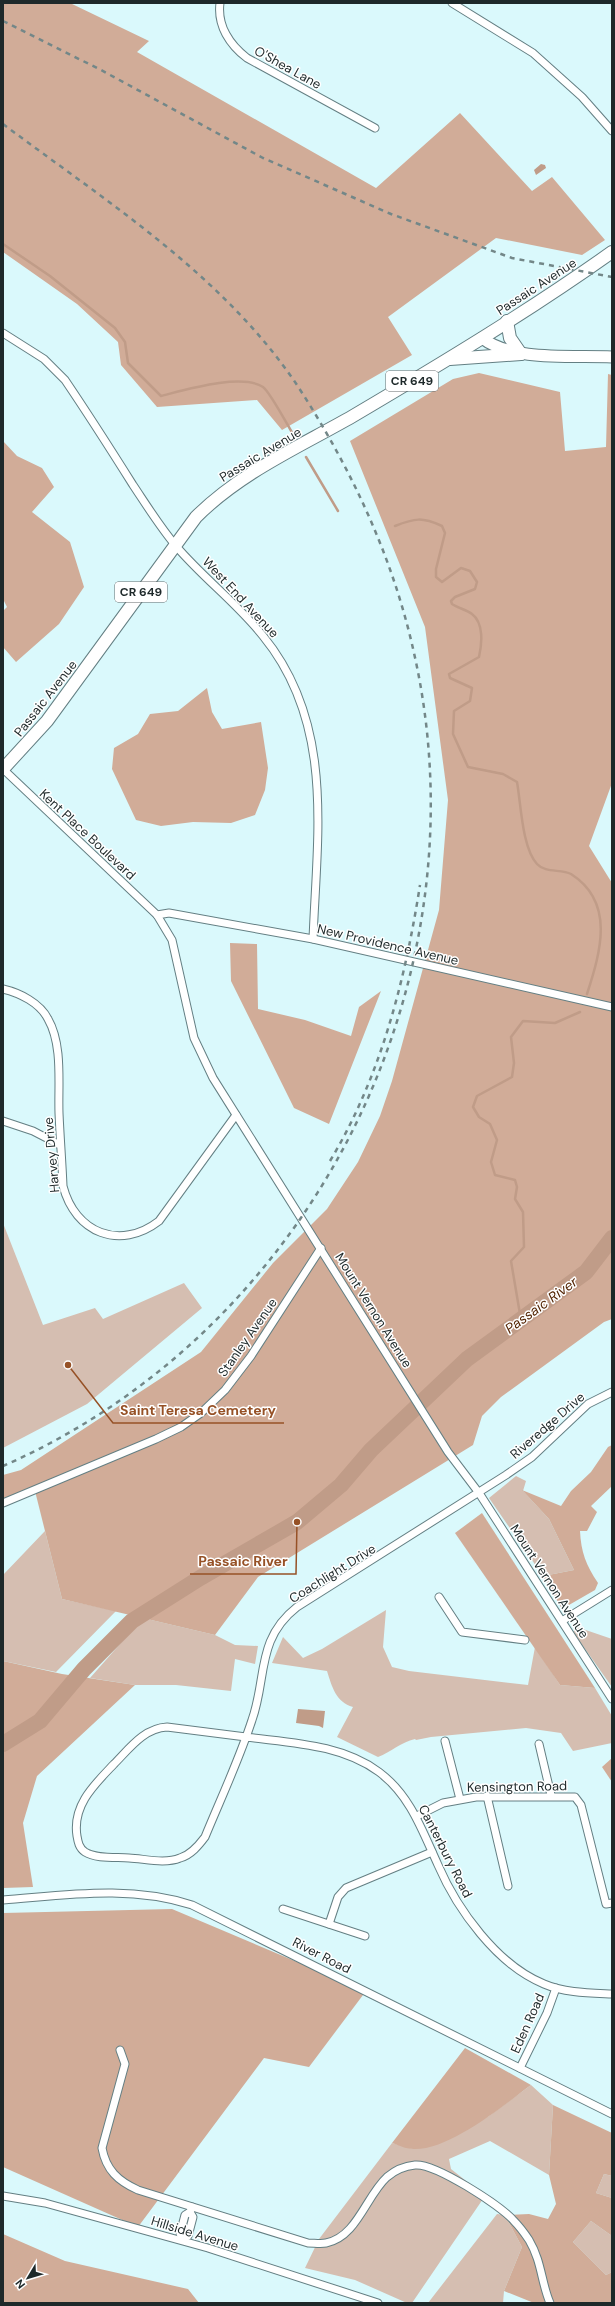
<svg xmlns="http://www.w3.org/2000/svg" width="615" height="2306" font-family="'DM Sans',sans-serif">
  <rect width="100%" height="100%" fill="#daf9fc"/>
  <!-- green -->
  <g fill="#d5beb1">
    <polygon points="3,1223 43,1325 95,1308 103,1319 184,1283 202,1308 87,1404 3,1448"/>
    <polygon points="516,1476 526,1481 523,1491 549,1519 574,1570 543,1576 489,1498"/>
    <polygon points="45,1531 62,1599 116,1611 56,1672 3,1661 3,1575"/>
    <path d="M 386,1610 L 383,1647 L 392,1667 L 409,1671 L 528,1685 L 535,1647 L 560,1685 L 595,1688 L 612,1716 L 612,1743 L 573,1751 L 561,1733 L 526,1728 L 431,1737 L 416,1740 L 415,1739 C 401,1742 391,1752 378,1757 L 337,1737 L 353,1707 C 336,1702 332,1687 327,1671 L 272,1663 L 283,1637 L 303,1658 L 322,1649 Z"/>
    <polygon points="143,1618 215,1635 235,1645 258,1646 255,1664 235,1659 231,1691 176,1685 135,1685 90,1678"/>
    <polygon points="577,1627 612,1639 612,1687 573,1632"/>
    <polygon points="531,2085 553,2105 549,2175 490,2141 449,2159 451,2169 485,2196 412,2303 407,2303 355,2280 305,2268 319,2239 392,2143 413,2149 489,2116"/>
    <polygon points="604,2174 612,2176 612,2198 596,2193"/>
    <polygon points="497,2214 505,2215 522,2247 504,2291 503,2303 428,2303"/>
    <polygon points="591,2221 612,2236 612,2272 606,2275 573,2242"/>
  </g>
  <!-- forest -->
  <g fill="#d1ac98">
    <polygon points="3,3 70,3 149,41 137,52 376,188 460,113 532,191 552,177 605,240 582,255 496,238 388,317 412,355 282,430 257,400 157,407 121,365 118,342 77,304 3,252"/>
    <polygon points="479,373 560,392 565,451 606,447 608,374 612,375 612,783 589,846 612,883 612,1319 604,1322 501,1397 482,1416 473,1445 258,1577 215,1635 62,1599 34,1487 3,1502 3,1475 21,1470 201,1352 273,1263 327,1209 358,1162 380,1116 392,1081 439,910 448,800 425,627 350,441 453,379"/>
    <polygon points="3,441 17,456 42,468 54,487 32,512 70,542 84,587 59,624 16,662 3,647 3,611 7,607 3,599"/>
    <polygon points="207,688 212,712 222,729 261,722 268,768 265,790 255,815 231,823 193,822 161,826 136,820 112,769 114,748 138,734 150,714 178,711"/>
    <polygon points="230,943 257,944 258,1009 305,1020 351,1036 359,1007 381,991 329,1124 294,1108 231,981"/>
    <path d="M 612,1445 L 612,1486 L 591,1506 L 597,1512 L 587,1531 L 580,1531 C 581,1552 586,1565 598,1583 L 595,1590 L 562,1609 L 543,1576 L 574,1570 L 549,1519 L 522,1490 L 561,1506 L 571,1491 L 591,1472 L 608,1447 Z"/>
    <polygon points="482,1513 595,1688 560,1685 455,1533"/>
    <polygon points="3,1661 62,1674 135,1685 37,1776 23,1823 33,1887 3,1888"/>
    <polygon points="612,1758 612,1782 602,1767"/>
    <polygon points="172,1909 366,1991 309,2067 264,2058 138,2227 3,2167 3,1913"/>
    <path d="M 465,2048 L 531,2085 C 503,2106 448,2151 413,2149 C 406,2149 398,2145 392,2143 Z"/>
    <polygon points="553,2105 612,2133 612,2176 604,2174 596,2193 612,2198 612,2236 591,2221 573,2242 606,2275 612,2272 612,2303 534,2303 504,2291 522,2247 505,2215 529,2214 548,2219 556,2204 549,2175"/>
    <polygon points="3,2234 65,2261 188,2289 199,2303 3,2303"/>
  </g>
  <!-- water -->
  <g fill="#c09c88">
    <polygon points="541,164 545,165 546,168 536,175 534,170"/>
    <polygon points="298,1709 325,1711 323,1728 319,1726 296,1723"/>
  </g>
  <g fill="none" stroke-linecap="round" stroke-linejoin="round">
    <!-- stream -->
    <g stroke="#c09c88" stroke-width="2.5">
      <path d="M 3,244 L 50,276 L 115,328 L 125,342 L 128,363 L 161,396 C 185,390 242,373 263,387 C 270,392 288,426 294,436"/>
      <polyline points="306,457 338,511"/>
      <path d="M 395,526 C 415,518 422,517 442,526 L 445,533 L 436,569 L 436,577 L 442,582 L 461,568 L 470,571 L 477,582 L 475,589 L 455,597 L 451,601 L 452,604 C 458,608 467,610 472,614 C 484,623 482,644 479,657 L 449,674 L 450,678 L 472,688 L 470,701 L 454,711 L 453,734 L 468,767 L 503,774 L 517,782 C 521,804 522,848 537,864 C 545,873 561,869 571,874 C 615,902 601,951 587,994"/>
      <polyline points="521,1320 511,1261 524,1247 523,1212 515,1199 517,1187 515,1180 495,1175 491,1162 497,1140 490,1124 479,1117 473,1107 477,1096 512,1077 514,1063 511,1037 523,1021 555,1023 580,1012"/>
    </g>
    <!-- river -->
    <polyline stroke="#c09c88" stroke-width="16" points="3,1744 40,1721 84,1669 132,1621 200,1578 297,1522 341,1485 371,1450 467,1359 586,1272 612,1238"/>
    <defs>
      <g id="street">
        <path d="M 220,3 C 217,26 230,45 247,58 L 375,128"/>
        <polyline points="452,3 533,53 582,97 612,131"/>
        <path d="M 3,333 L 44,359 L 65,380 C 88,414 111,450 133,485 C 147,506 160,527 176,546 C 203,578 237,603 263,636 C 335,724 317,834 313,939"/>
        <polyline points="3,769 157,915 172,940 194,1038 213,1078 448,1452 479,1493 612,1699"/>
        <polyline points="157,915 169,913 313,939 612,1007"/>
        <path d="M 3,989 C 20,993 40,1003 48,1019 C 63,1045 58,1084 59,1113 C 60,1137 62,1162 63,1186 C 75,1233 120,1251 159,1221 L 236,1115"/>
        <polyline points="3,1121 33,1131 60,1145"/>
        <path d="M 612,1392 L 588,1404 L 532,1457 L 506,1475 L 297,1607 C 256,1639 267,1678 252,1720 C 239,1760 221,1798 205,1837 C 199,1845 191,1855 180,1858 C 165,1864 146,1859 129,1858 C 116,1857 96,1859 85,1852 C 79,1848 78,1842 77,1836 C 72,1805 95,1784 114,1764 C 129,1749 144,1728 167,1727 L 246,1737 C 291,1743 341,1744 379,1772 C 410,1795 422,1830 438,1865 C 457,1909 497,1965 544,1984 C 565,1993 589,1993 612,1994"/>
        <polyline points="3,1503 156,1439 181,1427 201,1413 225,1390 251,1356 321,1248"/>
        <polyline points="439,1597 462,1632 525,1640"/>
        <polyline points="562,1621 612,1590"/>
        <polyline points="445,1741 460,1799"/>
        <polyline points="539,1744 551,1795"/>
        <polyline points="487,1796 508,1886"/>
        <polyline points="417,1816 443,1803 476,1797 575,1797 581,1805 606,1904 612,1903"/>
        <path d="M 3,1900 C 68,1895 129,1885 192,1905 L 612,2114"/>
        <polyline points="283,1909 365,1936"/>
        <polyline points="329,1924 338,1897 346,1888 432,1852"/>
        <path d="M 120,2050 L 125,2064 L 102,2148 C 106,2170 118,2181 138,2190 L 308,2243 C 314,2243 321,2244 326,2243 C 357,2237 366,2196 387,2177 C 394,2171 405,2166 415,2165 C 435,2163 500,2205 514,2221 C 519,2226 525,2234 529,2240 C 542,2262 541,2282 550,2303"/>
        <polyline points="520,2068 547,2013 556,1988"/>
        <polyline points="3,2196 45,2203 208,2248 378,2303"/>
        <polyline points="183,2237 180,2234 185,2215 190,2212 192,2207"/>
        <polyline points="183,2237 188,2236 193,2217 190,2212"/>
      </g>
      <path id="secondary" d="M 482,338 C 513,362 573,355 612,357"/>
      <g id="primary">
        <polyline points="507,321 510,338 521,354"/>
        <polyline points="450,359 521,354"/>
        <path d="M 3,769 L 47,721 L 196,517 C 241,472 299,447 353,416 C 441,364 529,311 612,252"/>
      </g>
    </defs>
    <!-- street casing -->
    <use href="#street" stroke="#647f83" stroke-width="9"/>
    <!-- secondary casing -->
    <use href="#secondary" stroke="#647f83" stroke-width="13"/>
    <!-- primary casing -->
    <use href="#primary" stroke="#647f83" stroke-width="14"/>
    <!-- street -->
    <use href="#street" stroke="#fff" stroke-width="7"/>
    <!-- secondary -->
    <use href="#secondary" stroke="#fff" stroke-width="11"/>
    <!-- primary -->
    <use href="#primary" stroke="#fff" stroke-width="12"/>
    <!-- rail -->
    <g stroke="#738788" stroke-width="2.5" stroke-dasharray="5 5" stroke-linecap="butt">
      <polyline points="3,21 101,70 263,158 391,214 512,258 612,277"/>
      <path d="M 3,124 C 107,202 223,275 297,385 C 351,468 393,557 414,653 C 488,982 311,1331 3,1466"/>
      <path d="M 330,1161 C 381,1076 405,981 420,885"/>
    </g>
  </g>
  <g text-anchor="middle" stroke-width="3" stroke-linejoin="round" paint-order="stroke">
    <!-- shield labels -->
    <g fill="#fff" stroke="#62696a" stroke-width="1">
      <rect x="386" y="371" width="52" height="20" rx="3"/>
      <rect x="115" y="582" width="52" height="20" rx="3"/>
    </g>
    <g font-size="12" font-weight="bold" fill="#1e292a">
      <text x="412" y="385">CR 649</text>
      <text x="141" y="596">CR 649</text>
    </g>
    <!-- street labels -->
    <g font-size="13" fill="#1e292a" stroke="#fff">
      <text transform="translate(288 67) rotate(29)" y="5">O'Shea Lane</text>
      <text transform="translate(536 286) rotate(-33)" y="5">Passaic Avenue</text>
      <text transform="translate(260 454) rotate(-31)" y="5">Passaic Avenue</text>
      <text transform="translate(241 597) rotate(47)" y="5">West End Avenue</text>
      <text transform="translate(45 698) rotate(-52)" y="5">Passaic Avenue</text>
      <text transform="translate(88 834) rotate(43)" y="5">Kent Place Boulevard</text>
      <text transform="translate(388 944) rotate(13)" y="5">New Providence Avenue</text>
      <text transform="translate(51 1155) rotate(-95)" y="5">Harvey Drive</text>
      <text transform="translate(374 1310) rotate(58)" y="5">Mount Vernon Avenue</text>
      <text transform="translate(247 1337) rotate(-55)" y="5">Stanley Avenue</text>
      <text transform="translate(547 1425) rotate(-41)" y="5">Riveredge Drive</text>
      <text transform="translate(332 1573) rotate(-32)" y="5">Coachlight Drive</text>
      <text transform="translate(550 1581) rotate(57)" y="5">Mount Vernon Avenue</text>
      <text transform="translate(517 1786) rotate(-1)" y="5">Kensington Road</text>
      <text transform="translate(446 1851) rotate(63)" y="5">Canterbury Road</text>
      <text transform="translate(322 1955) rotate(27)" y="5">River Road</text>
      <text transform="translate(527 2023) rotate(-66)" y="5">Eden Road</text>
      <text transform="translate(195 2233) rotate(17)" y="5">Hillside Avenue</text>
    </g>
    <!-- water labels -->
    <g font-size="14" font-style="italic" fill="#532403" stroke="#fff">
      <text transform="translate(541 1305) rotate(-36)" y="5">Passaic River</text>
    </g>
  </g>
  <!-- callouts -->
  <path fill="none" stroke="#965126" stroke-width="1.5" d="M68 1365L113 1423H284M297 1522L296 1574H190"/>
  <g fill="#965126" stroke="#fff" stroke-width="1.5">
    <circle cx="68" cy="1365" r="4"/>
    <circle cx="297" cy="1522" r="4"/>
  </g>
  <g font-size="14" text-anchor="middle" font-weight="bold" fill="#965126" stroke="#fff" stroke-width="3" stroke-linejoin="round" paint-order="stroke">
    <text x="198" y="1415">Saint Teresa Cemetery</text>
    <text x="243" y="1566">Passaic River</text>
  </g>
  <!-- border -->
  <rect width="615" height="2306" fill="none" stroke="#1e292a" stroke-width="8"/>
  <!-- north arrow -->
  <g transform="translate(28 2278) rotate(232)" stroke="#ffffff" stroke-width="3" paint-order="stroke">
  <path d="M0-3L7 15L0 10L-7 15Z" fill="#1e292a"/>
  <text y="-6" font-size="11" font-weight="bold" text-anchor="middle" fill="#1e292a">N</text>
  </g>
</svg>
